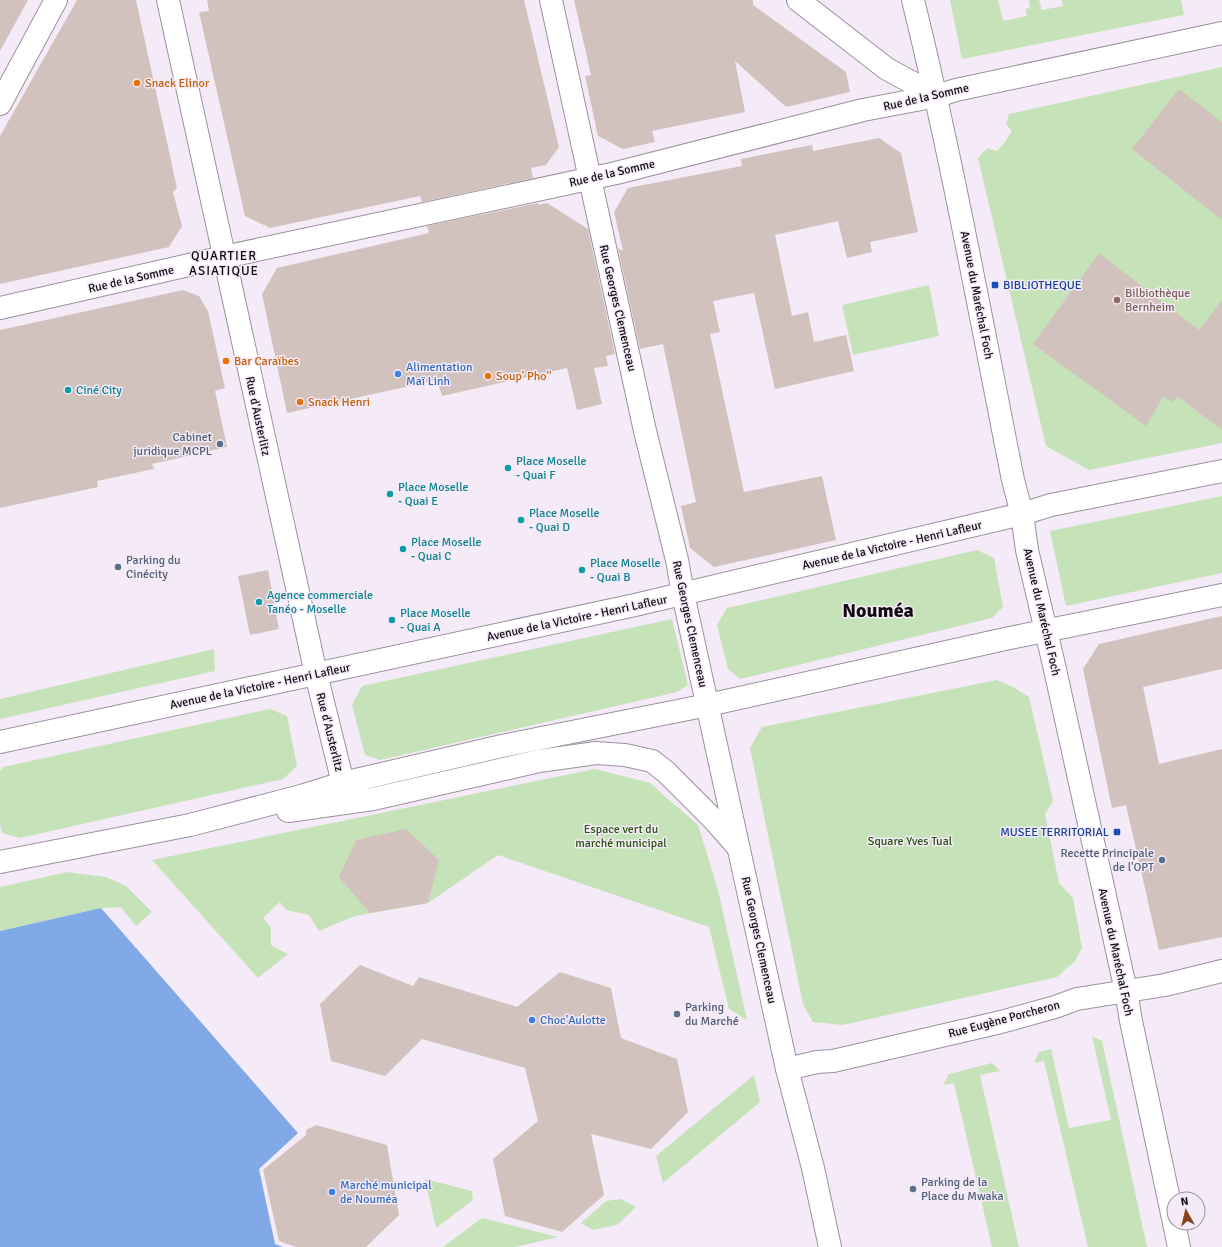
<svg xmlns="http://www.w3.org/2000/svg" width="1222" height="1247" font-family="Signika,sans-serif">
  <rect width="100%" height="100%" fill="#f5ebf8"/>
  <!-- green -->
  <g fill="#c5e2b8">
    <polygon points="950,0 998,0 1003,21 1027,16 1025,9 1030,8 1029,0 1039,0 1042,10 1063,6 1062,0 1181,0 1184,15 962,59"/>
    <polygon points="1222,67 1222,443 1089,470 1046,446 978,158 987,148 997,151 1005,142 1012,131 1006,124 1009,114"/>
    <polygon points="929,285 939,336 853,355 842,305"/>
    <polygon points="1222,496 1222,573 1066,606 1050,531"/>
    <polygon points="977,550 994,558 1003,607 992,618 740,679 728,669 717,625 727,608"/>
    <polygon points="672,619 688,685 677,692 380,760 365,755 352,705 362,686"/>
    <polygon points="214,649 215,671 0,719 0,699"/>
    <polygon points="997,680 1013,687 1029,697 1053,801 1045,814 1059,883 1073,898 1082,948 1075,961 1057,977 843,1025 813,1022 803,1004 750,748 762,727"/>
    <polygon points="270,709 287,716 297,766 283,779 20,838 2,833 0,825 0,771 3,767"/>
    <polygon points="595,769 650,783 698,825 718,890 747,1020 729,1009 709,927 498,855 428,903 355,916 319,931 309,915 286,910 280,902 263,918 271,928 271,945 288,954 258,978 152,860"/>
    <polygon points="67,872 106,877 126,886 152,912 136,926 121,907 101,908 0,931 0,887"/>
    <polygon points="1092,1036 1102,1041 1147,1247 1088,1247 1044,1061 1034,1063 1039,1052 1051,1049 1069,1128 1111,1120"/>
    <polygon points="992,1063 1000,1071 980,1075 1019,1247 992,1247 954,1083 943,1085 949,1074"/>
    <polygon points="754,1075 760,1102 663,1183 656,1156"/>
    <polygon points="425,1179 472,1191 473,1200 436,1228"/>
    <polygon points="621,1199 636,1207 617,1225 593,1230 581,1223 606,1201"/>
    <polygon points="482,1218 558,1237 515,1247 443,1247"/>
  </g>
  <!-- water -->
  <polygon fill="#81a9e7" points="101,908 298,1133 259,1169 275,1244 283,1247 0,1247 0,931"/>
  <!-- building -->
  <g fill="#d2c2bd">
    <polygon points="0,0 28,0 0,51"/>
    <polygon points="77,0 136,0 177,188 173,192 182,226 169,247 0,284 0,136"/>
    <polygon points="207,0 524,0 559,147 546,165 531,168 533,178 422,202 420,196 270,228 245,216 199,12 209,11"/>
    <polygon points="574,0 753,0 753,5 846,72 850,92 786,107 735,61 745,112 652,131 655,142 623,149 598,136 585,76 591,75"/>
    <polygon points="1179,89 1222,122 1222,220 1132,149"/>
    <polygon points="879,138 901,153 918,232 870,242 872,252 847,258 838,221 775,235 792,316 808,312 814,342 846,335 854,371 775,389 754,293 713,301 720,332 710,334 744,492 822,476 836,540 714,567 690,548 681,506 696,502 663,344 640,349 618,248 623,251 614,212 628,188 742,166 741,159 812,145 813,151"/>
    <polygon points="538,203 538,205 547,203 588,229 615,354 606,356 608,366 594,368 602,404 577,410 567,368 442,396 437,380 287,413 262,294 277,268 429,233 427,226"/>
    <polygon points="1099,253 1199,330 1222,300 1222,430 1177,396 1173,402 1163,397 1146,426 1033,344"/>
    <polygon points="183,290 199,296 208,311 225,388 215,391 227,447 152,464 154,469 97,481 98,487 0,508 0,330"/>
    <polygon points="268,570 279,629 250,635 238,576"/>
    <polygon points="1222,616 1222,669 1143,687 1159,764 1222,749 1222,937 1159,950 1126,805 1112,808 1083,669 1099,644"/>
    <polygon points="406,829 439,860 428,903 370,913 339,877 356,840"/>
    <polygon points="360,965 413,986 419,977 517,1007 560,972 611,988 621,1038 677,1059 688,1112 651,1149 591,1134 604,1195 562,1232 505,1216 493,1159 538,1121 525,1068 422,1039 385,1076 331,1061 320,1004"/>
    <polygon points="316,1125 387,1145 399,1215 366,1247 296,1247 279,1241 263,1170 306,1135 306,1130"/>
  </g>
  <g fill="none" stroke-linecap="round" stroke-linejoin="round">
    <defs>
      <g id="minor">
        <polyline points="168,0 316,674 343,783"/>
        <polyline points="551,0 645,431 677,560 683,594"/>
        <polyline points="798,0 887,69 937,96"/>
        <path d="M 913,0 C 952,159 981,319 1013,480 L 1022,514"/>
        <polyline points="0,104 56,0"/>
        <polyline points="0,308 224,257 616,173 863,110 937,96 956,90 1222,33"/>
      </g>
      <polyline id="tertiary" points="787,1069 817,1062 833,1061 1001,1022 1055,1007 1077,999 1165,985 1222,971"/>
      <g id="primary">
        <polyline points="1022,514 1027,550 1054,665 1126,991 1131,1021 1174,1223"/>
        <polyline points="683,594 787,1069 813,1168 830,1247"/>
        <polyline points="0,742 635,605 1022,514 1051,505 1222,471"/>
        <polyline points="288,811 373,799 539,761 596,753 625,755 652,761 666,772 715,821 737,846"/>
        <polyline points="0,862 190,825 301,796 343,783 502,746 708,705 1005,639 1222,595"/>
        <polyline points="1174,1223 1179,1247"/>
      </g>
    </defs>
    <!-- minor casing -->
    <use href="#minor" stroke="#9a929d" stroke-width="24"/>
    <!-- tertiary casing -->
    <use href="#tertiary" stroke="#9a929d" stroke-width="24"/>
    <!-- primary casing -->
    <use href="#primary" stroke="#9a929d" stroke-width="24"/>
    <!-- minor -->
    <use href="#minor" stroke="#fff" stroke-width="22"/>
    <!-- tertiary -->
    <use href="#tertiary" stroke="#fff" stroke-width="22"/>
    <!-- primary -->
    <use href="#primary" stroke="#fff" stroke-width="22"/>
  </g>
  <!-- markers -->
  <g fill="#e8710a" stroke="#f5ebf8" stroke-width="1.5">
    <circle cx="137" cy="83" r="4"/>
    <circle cx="226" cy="361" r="4"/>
    <circle cx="488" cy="376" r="4"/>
    <circle cx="300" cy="402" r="4"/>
  </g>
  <g fill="#1a4fb4" stroke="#f5ebf8" stroke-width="1.5">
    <rect x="991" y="281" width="8" height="8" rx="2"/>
    <rect x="1113" y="828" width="8" height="8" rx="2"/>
  </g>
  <circle fill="#8d6e63" stroke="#f5ebf8" stroke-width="1.5" cx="1117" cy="300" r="4"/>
  <g fill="#3f7fe0" stroke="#f5ebf8" stroke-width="1.5">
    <circle cx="398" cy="374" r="4"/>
    <circle cx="532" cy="1020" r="4"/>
    <circle cx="332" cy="1192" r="4"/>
  </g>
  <g fill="#0f9aa8" stroke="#f5ebf8" stroke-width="1.5">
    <circle cx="68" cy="390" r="4"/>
    <circle cx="508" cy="468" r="4"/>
    <circle cx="390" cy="494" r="4"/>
    <circle cx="521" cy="520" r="4"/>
    <circle cx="403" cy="549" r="4"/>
    <circle cx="582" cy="570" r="4"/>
    <circle cx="259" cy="602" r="4"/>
    <circle cx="392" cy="620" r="4"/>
  </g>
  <g fill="#5c6f8a" stroke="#f5ebf8" stroke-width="1.5">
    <circle cx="220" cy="444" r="4"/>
    <circle cx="118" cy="567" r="4"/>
    <circle cx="1162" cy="860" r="4"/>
    <circle cx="677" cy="1014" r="4"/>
    <circle cx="913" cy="1189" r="4"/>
  </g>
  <g text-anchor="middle" stroke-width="3" stroke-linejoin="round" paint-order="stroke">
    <!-- food labels -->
    <g font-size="12" fill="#c56008" stroke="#f5ebf8" text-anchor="start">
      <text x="145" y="87">Snack Elinor</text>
      <text x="234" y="365">Bar Caraïbes</text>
      <text x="496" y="380">Soup' Pho''</text>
      <text x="308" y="406">Snack Henri</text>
    </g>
    <!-- street labels -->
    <g font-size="12" fill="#100d11" stroke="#f5ebf8">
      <text transform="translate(926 97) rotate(-13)" y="4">Rue de la Somme</text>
      <text transform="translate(612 173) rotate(-13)" y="4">Rue de la Somme</text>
      <text transform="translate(131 279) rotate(-13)" y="4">Rue de la Somme</text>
      <text transform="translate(977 295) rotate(79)" y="4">Avenue du Maréchal Foch</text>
      <text transform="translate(618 308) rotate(77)" y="4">Rue Georges Clemenceau</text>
      <text transform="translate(258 416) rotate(78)" y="4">Rue d'Austerlitz</text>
      <text transform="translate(892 545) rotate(-13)" y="4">Avenue de la Victoire - Henri Lafleur</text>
      <text transform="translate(1042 612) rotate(77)" y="4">Avenue du Maréchal Foch</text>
      <text transform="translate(577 618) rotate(-12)" y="4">Avenue de la Victoire - Henri Lafleur</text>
      <text transform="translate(690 624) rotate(78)" y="4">Rue Georges Clemenceau</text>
      <text transform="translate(260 686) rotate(-12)" y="4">Avenue de la Victoire - Henri Lafleur</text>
      <text transform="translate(330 732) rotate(76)" y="4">Rue d'Austerlitz</text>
      <text transform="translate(759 940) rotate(78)" y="4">Rue Georges Clemenceau</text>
      <text transform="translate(1116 952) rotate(78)" y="4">Avenue du Maréchal Foch</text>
      <text transform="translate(1004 1019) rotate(-15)" y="4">Rue Eugène Porcheron</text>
    </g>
    <!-- transit labels -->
    <g font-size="12" fill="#164399" stroke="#f5ebf8" text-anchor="start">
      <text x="1003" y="289">BIBLIOTHEQUE</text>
      <text x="1109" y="836" text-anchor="end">MUSEE TERRITORIAL</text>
    </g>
    <!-- education labels -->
    <g font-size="12" fill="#785e54" stroke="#f5ebf8" text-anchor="start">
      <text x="1125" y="297">Bilbiothèque<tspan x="1125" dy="14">Bernheim</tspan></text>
    </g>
    <!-- shop labels -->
    <g font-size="12" fill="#366cbe" stroke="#f5ebf8" text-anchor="start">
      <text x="406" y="371">Alimentation<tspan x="406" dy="14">Maï Linh</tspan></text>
      <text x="540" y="1024">Choc'Aulotte</text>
      <text x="340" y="1189">Marché municipal<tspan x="340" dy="14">de Nouméa</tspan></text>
    </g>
    <!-- culture labels -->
    <g font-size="12" fill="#0d838f" stroke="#f5ebf8" text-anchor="start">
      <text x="76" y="394">Ciné City</text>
      <text x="516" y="465">Place Moselle<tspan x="516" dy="14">- Quai F</tspan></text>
      <text x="398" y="491">Place Moselle<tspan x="398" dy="14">- Quai E</tspan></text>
      <text x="529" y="517">Place Moselle<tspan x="529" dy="14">- Quai D</tspan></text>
      <text x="411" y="546">Place Moselle<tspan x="411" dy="14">- Quai C</tspan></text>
      <text x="590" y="567">Place Moselle<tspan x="590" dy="14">- Quai B</tspan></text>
      <text x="267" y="599">Agence commerciale<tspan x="267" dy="14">Tanéo - Moselle</tspan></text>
      <text x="400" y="617">Place Moselle<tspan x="400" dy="14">- Quai A</tspan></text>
    </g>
    <!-- service labels -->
    <g font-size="12" fill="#4e5e75" stroke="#f5ebf8" text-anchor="start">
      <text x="212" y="441" text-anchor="end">Cabinet<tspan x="212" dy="14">juridique MCPL</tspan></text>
      <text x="126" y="564">Parking du<tspan x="126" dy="14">Cinécity</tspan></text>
      <text x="1154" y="857" text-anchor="end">Recette Principale<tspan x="1154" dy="14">de l'OPT</tspan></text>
      <text x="685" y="1011">Parking<tspan x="685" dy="14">du Marché</tspan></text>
      <text x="921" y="1186">Parking de la<tspan x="921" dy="14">Place du Mwaka</tspan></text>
    </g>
    <!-- park labels -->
    <g font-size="12" fill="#29520f" stroke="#f5ebf8">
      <text x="621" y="833">Espace vert du<tspan x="621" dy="14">marché municipal</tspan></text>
      <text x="910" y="845">Square Yves Tual</text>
    </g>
    <!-- neighbourhood labels -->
    <g font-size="13" letter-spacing="1" fill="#100d11" stroke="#f5ebf8">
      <text x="224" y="260">QUARTIER<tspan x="224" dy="15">ASIATIQUE</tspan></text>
    </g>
    <!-- town labels -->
    <g font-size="20" font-weight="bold" fill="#100d11" stroke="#f5ebf8">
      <text x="878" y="617">Nouméa</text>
    </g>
  </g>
  <!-- north arrow -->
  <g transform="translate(1186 1211) rotate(352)"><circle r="19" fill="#f5ebf8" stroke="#99929c"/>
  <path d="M0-3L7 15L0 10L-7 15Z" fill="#89421f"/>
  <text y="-6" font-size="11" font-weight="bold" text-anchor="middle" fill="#100d11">N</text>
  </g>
</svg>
